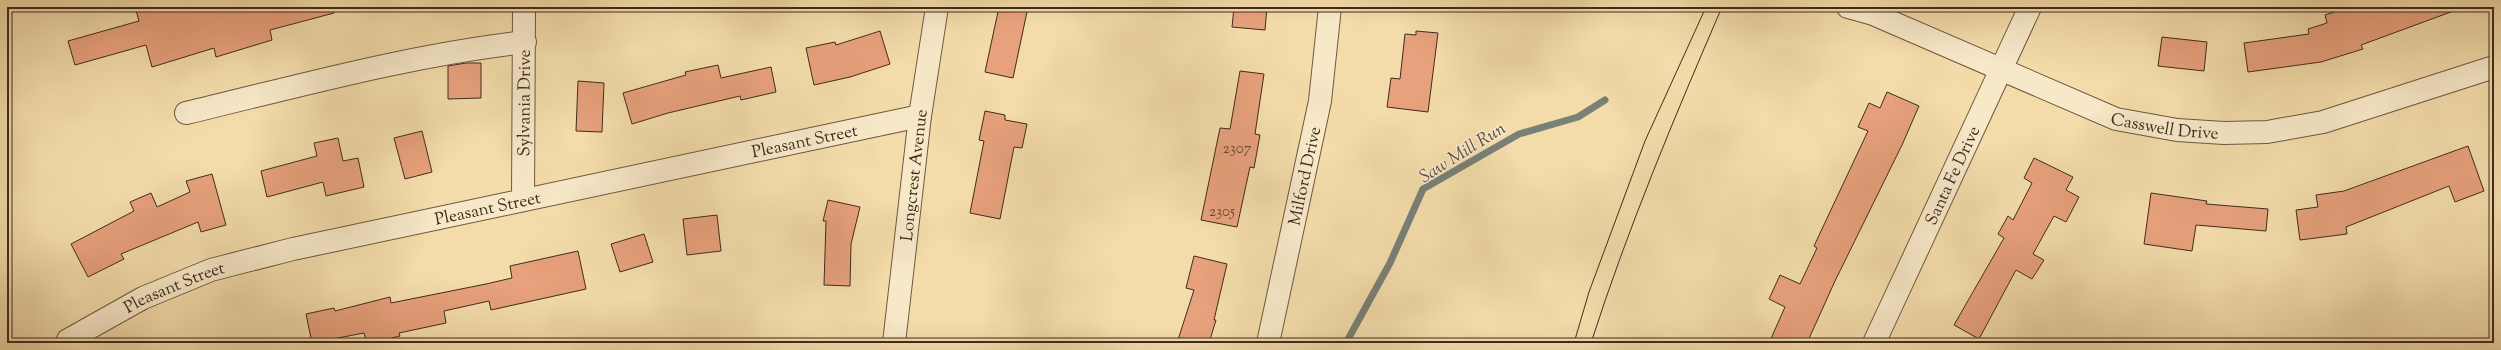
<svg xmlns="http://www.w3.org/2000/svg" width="2501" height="350" font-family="'Sorts Mill Goudy',serif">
  <rect width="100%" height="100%" fill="#f3dcaa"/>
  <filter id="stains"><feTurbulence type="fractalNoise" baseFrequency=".005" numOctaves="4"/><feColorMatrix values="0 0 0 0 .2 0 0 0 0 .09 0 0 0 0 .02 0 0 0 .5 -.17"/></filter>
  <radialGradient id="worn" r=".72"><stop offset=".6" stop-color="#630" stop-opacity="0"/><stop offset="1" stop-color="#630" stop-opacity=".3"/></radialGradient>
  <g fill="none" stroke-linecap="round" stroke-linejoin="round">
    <!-- stream -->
    <polyline stroke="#798077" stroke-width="7" points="1346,343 1390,263 1423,189 1519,134 1578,117 1605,100"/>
  </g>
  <!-- building -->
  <g fill="#e7a17c" stroke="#402b1e">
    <polygon points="135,7 333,7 334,13 270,30 272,40 216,57 214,48 152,67 146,45 75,65 68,41 139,21"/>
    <polygon points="999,7 1028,7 1013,78 985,72"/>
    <polygon points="1234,7 1267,7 1265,30 1232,27"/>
    <polygon points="2350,7 2458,7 2459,9 2361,45 2363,49 2321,62 2248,72 2244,43 2309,34 2308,29 2327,23 2325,15"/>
    <polygon points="880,31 890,64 850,77 814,85 806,48 835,42 836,45"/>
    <polygon points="1416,31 1438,33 1428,112 1387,107 1391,78 1400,79 1405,34 1416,35"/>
    <polygon points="2162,37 2207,42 2204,71 2158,66"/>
    <polygon points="466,63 481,63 481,98 448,99 448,66"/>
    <polygon points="718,65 721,78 771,67 776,92 741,100 740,96 668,113 632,124 623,93 686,75 685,72"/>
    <polygon points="1240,71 1264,74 1255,134 1260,135 1254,168 1250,167 1237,227 1201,220 1220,128 1230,129"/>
    <polygon points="578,81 604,83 602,132 576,131"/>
    <polygon points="1887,92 1919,106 1902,145 1835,281 1807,343 1769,343 1785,307 1769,299 1780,275 1800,284 1817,248 1814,246 1868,131 1858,127 1869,103 1880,108"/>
    <polygon points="985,111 1005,115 1005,120 1027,124 1022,148 1014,147 1000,219 970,213 984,141 979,140"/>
    <polygon points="422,131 432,172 405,179 394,138"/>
    <polygon points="338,138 343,161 358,158 364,187 326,196 323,182 267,197 261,171 317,156 314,143"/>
    <polygon points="2468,146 2484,191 2455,202 2449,186 2346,227 2347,234 2300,240 2296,210 2318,207 2316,195 2344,191"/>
    <polygon points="2034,158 2073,177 2066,190 2079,197 2066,222 2054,216 2033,254 2044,260 2032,279 2016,270 1979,339 1954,325 2004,238 1998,234 2008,216 2013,220 2032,183 2024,178"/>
    <polygon points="212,174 226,225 201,232 198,222 121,254 124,259 88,277 71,244 134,211 130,202 151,193 157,207 190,192 186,181"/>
    <polygon points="2151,193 2207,201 2206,204 2268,209 2266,231 2196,225 2192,251 2144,244"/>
    <polygon points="828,200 860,207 851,244 850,286 824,285 826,221 823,221"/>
    <polygon points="717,215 721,251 687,255 683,219"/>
    <polygon points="644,234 653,262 620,272 611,244"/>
    <polygon points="578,251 586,289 491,310 489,301 444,311 446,323 399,333 400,336 371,343 367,343 364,333 312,343 306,314 334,308 335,311 390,297 391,303 486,284 512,278 510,266"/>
    <polygon points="1194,256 1227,264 1214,320 1216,320 1209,343 1177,343 1194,290 1186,288"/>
  </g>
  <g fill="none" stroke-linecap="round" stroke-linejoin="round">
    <defs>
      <g id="minor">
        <path id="s1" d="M 1848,7 L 1873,14 L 2116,119 L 2177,130 L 2224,133 L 2267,132 L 2323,122 L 2494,67"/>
        <path d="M 186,113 C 299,86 410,55 525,42"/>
        <path id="s2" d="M 523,200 L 524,7"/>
        <path id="s3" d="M 68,340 L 143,298 L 211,270 L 293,249 L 920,116"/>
        <path id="s4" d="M 894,343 L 920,116 L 937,7"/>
        <path id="s5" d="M 1268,343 L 1320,101 L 1330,7"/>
        <path id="s6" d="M 1874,343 L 2030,7"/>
      </g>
    </defs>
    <!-- minor casing -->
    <use href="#minor" stroke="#6d5741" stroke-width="24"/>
    <!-- minor -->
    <use href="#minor" stroke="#f7e8c8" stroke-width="22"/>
    <!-- tram -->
    <g stroke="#402b1e" stroke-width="1">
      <polyline points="1574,343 1589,292 1645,141 1706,7"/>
      <path d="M 1591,343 C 1628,228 1674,118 1722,7"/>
    </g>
  </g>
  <g text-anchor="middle" stroke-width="3" stroke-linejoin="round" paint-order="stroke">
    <!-- number labels -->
    <g font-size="15" fill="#6a4836">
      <text x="1237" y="153">2307</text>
      <text x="1222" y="216">2305</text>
    </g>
    <!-- street labels -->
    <g font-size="17" fill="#402b1e" stroke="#f7e8c8">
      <text dy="6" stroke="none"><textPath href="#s2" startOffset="97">Sylvania Drive</textPath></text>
      <text dy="6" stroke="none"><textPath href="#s1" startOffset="340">Casswell Drive</textPath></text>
      <text dy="6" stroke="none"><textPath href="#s3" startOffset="767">Pleasant Street</textPath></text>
      <text dy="6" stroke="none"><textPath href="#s4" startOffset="169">Longcrest Avenue</textPath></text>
      <text dy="6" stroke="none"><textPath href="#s6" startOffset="185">Santa Fe Drive</textPath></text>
      <text dy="6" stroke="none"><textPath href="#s5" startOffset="171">Milford Drive</textPath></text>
      <text dy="6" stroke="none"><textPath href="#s3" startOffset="443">Pleasant Street</textPath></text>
      <text dy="6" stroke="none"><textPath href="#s3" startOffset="119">Pleasant Street</textPath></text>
    </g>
    <!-- water labels -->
    <g font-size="18" font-style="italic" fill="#584e43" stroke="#f7e8c8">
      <text transform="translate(1462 152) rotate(-32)" y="6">Saw Mill Run</text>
    </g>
  </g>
  <!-- margin -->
  <rect width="2501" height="350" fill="none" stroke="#f3dcaa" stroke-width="24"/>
  <rect x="8" y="8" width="2485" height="334" fill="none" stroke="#402b1e" stroke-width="2"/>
  <rect x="12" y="12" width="2477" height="326" fill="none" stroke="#402b1e"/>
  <rect width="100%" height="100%" filter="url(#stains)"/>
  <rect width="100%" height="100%" fill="url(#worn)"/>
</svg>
